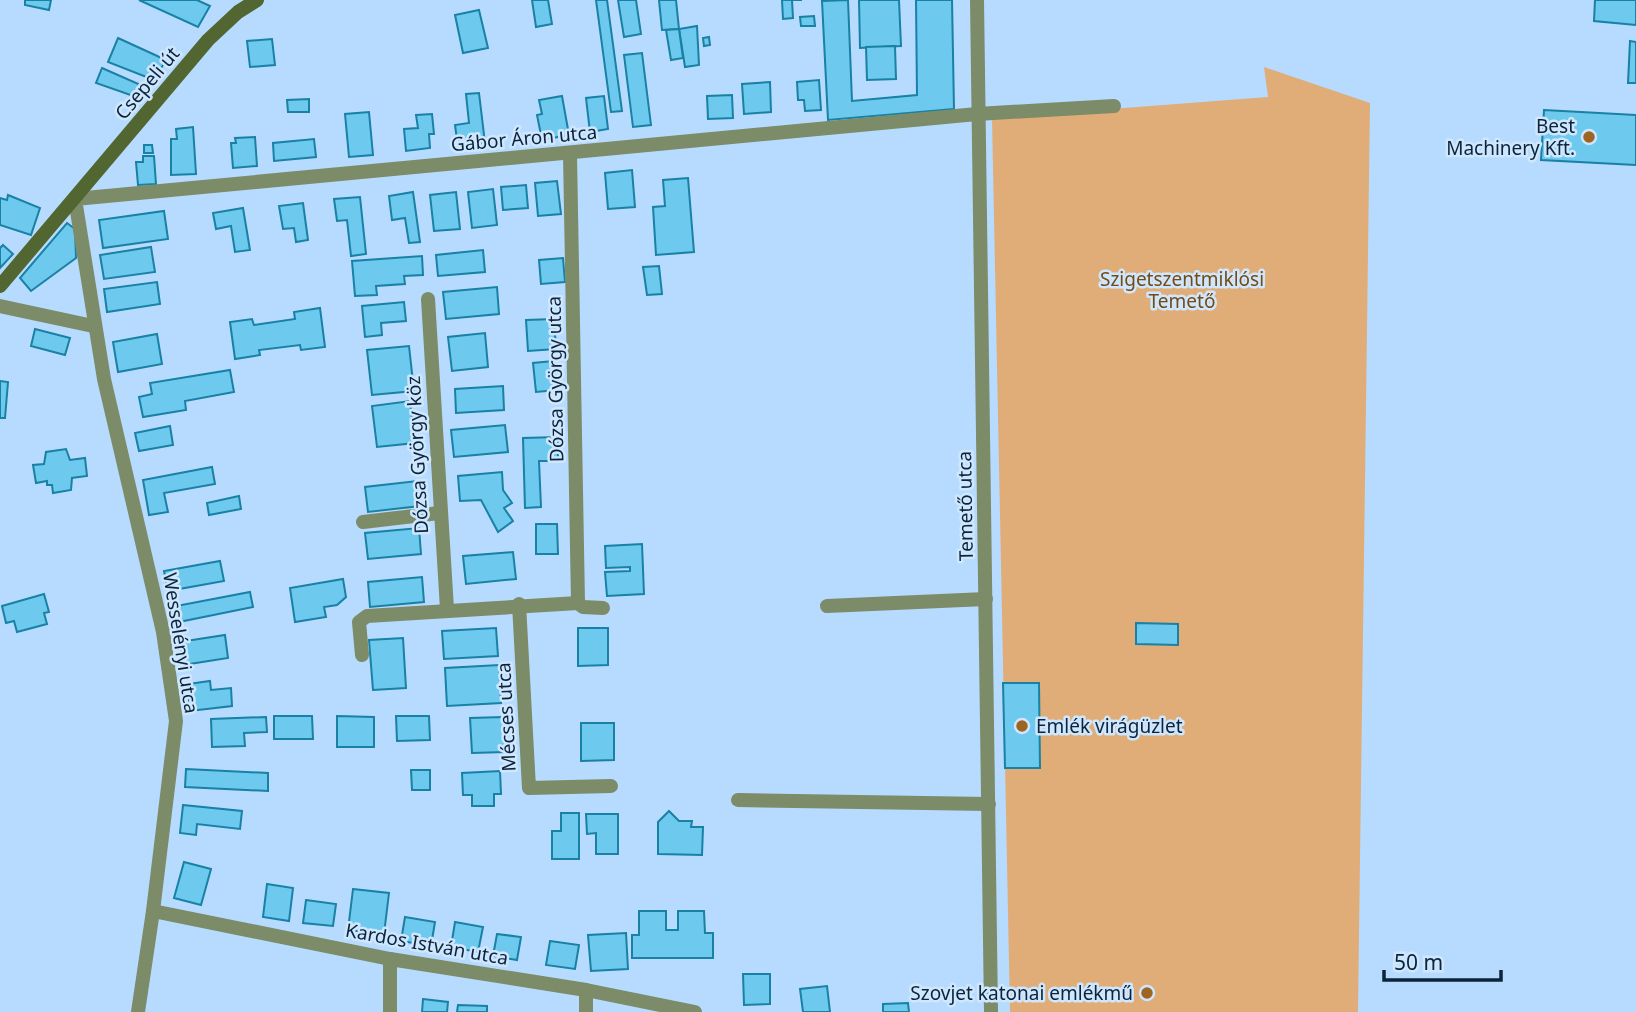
<svg xmlns="http://www.w3.org/2000/svg" width="1636" height="1012" font-family="'Noto Sans',sans-serif">
  <rect width="100%" height="100%" fill="#b7dbfe"/>
  <!-- green -->
  <polygon fill="#e0ad79" points="1264,67 1370,103 1358,1012 1010,1012 992,118 1268,97"/>
  <!-- building -->
  <g fill="#6dc9ee" stroke="#1881a4" stroke-width="2">
    <polygon points="25,0 51,0 49,10 25,5"/>
    <polygon points="139,0 197,0 210,6 198,27"/>
    <polygon points="532,0 548,0 552,24 536,27"/>
    <polygon points="596,0 607,0 622,111 611,112"/>
    <polygon points="618,0 636,0 641,34 624,37"/>
    <polygon points="659,0 676,0 679,29 662,30"/>
    <polygon points="782,0 802,0 792,0 793,18 783,19"/>
    <polygon points="848,0 852,101 917,95 916,0 952,0 954,109 828,120 822,1"/>
    <polygon points="859,0 899,0 901,46 860,48"/>
    <polygon points="1595,0 1636,0 1636,25 1594,21"/>
    <polygon points="479,10 488,48 463,53 455,15"/>
    <polygon points="814,16 815,26 801,26 800,17"/>
    <polygon points="697,26 699,65 685,67 679,29"/>
    <polygon points="679,29 683,58 671,60 666,30"/>
    <polygon points="709,37 710,45 704,46 703,38"/>
    <polygon points="118,38 166,60 154,80 108,62"/>
    <polygon points="272,39 275,65 250,67 247,41"/>
    <polygon points="1630,41 1636,42 1636,83 1628,83"/>
    <polygon points="895,46 896,79 867,80 866,47"/>
    <polygon points="642,53 651,125 633,127 624,55"/>
    <polygon points="102,68 143,86 139,98 96,83"/>
    <polygon points="819,80 821,110 805,111 804,100 798,100 797,82"/>
    <polygon points="770,82 771,112 744,114 742,84"/>
    <polygon points="479,93 485,143 462,145 461,140 457,140 455,125 469,123 466,94"/>
    <polygon points="732,95 733,118 708,119 707,96"/>
    <polygon points="562,96 569,135 542,140 537,115 542,114 539,100"/>
    <polygon points="604,96 608,129 590,132 586,98"/>
    <polygon points="309,99 309,112 288,112 287,100"/>
    <polygon points="1544,110 1636,115 1636,165 1541,160"/>
    <polygon points="369,112 373,155 349,157 345,114"/>
    <polygon points="432,114 434,134 429,134 430,148 406,151 404,129 418,128 416,115"/>
    <polygon points="193,127 196,174 171,175 171,139 177,139 176,129"/>
    <polygon points="255,137 257,166 233,168 231,143 236,143 235,138"/>
    <polygon points="314,139 316,157 274,161 273,143"/>
    <polygon points="144,145 152,145 153,153 144,153"/>
    <polygon points="143,156 154,156 156,184 138,185 136,162 143,162"/>
    <polygon points="632,170 635,207 608,209 605,173"/>
    <polygon points="688,178 694,252 656,255 653,207 665,206 663,180"/>
    <polygon points="557,181 561,214 538,216 535,183"/>
    <polygon points="526,185 528,208 503,210 501,187"/>
    <polygon points="493,189 497,225 472,228 468,192"/>
    <polygon points="413,192 420,242 409,243 405,218 392,220 389,196"/>
    <polygon points="456,192 460,229 434,231 430,195"/>
    <polygon points="8,195 40,208 31,235 0,225 0,198 7,200"/>
    <polygon points="360,197 366,254 351,256 347,220 337,221 334,199"/>
    <polygon points="303,203 308,240 296,242 294,228 283,229 279,206"/>
    <polygon points="243,208 250,250 235,252 231,226 216,229 213,213"/>
    <polygon points="164,211 168,239 103,248 99,220"/>
    <polygon points="67,223 75,229 76,258 31,291 20,278"/>
    <polygon points="3,245 13,254 0,268 0,248"/>
    <polygon points="151,247 155,272 104,279 100,255"/>
    <polygon points="483,250 485,272 438,276 436,255"/>
    <polygon points="422,256 423,275 404,276 405,284 376,286 377,295 355,296 352,261"/>
    <polygon points="563,258 565,282 541,284 539,260"/>
    <polygon points="659,266 662,294 647,295 643,267"/>
    <polygon points="157,282 160,304 107,312 104,289"/>
    <polygon points="497,287 499,314 446,319 443,292"/>
    <polygon points="404,302 406,321 381,323 382,335 365,337 362,306"/>
    <polygon points="320,308 325,347 301,350 300,345 259,350 260,355 235,359 230,322 252,319 254,325 295,319 294,312"/>
    <polygon points="554,319 556,349 528,351 526,320"/>
    <polygon points="35,329 70,338 65,355 31,346"/>
    <polygon points="485,333 488,367 452,371 448,337"/>
    <polygon points="157,334 162,364 118,372 113,342"/>
    <polygon points="409,346 414,391 372,395 367,350"/>
    <polygon points="553,361 557,390 536,392 533,363"/>
    <polygon points="230,370 234,392 185,401 186,410 143,417 139,397 152,394 150,383"/>
    <polygon points="0,381 8,382 5,418 0,418"/>
    <polygon points="503,386 504,410 456,413 455,389"/>
    <polygon points="410,401 415,443 377,447 372,406"/>
    <polygon points="505,425 508,452 454,457 451,430"/>
    <polygon points="170,426 173,445 139,451 135,433"/>
    <polygon points="558,437 558,461 539,461 541,507 525,508 523,438"/>
    <polygon points="66,449 70,460 85,458 87,476 72,478 71,490 53,493 52,485 47,485 47,481 36,483 33,465 44,464 46,452"/>
    <polygon points="212,467 215,484 164,493 168,512 149,515 143,480"/>
    <polygon points="502,472 503,490 512,503 504,508 513,521 498,532 481,500 460,501 458,476"/>
    <polygon points="417,481 420,506 368,512 365,487"/>
    <polygon points="239,496 241,509 209,515 207,503"/>
    <polygon points="536,524 557,524 558,554 536,554"/>
    <polygon points="419,528 421,554 368,559 365,533"/>
    <polygon points="642,544 644,594 607,596 605,572 630,571 630,567 606,568 605,546"/>
    <polygon points="513,552 516,579 466,584 463,556"/>
    <polygon points="220,561 224,581 168,591 164,571"/>
    <polygon points="422,577 424,602 370,607 368,582"/>
    <polygon points="343,579 346,597 337,605 324,607 326,617 295,622 290,588"/>
    <polygon points="250,592 253,607 174,623 171,607"/>
    <polygon points="44,594 49,612 44,613 47,624 17,632 14,621 6,623 2,606"/>
    <polygon points="1136,623 1178,624 1178,645 1136,644"/>
    <polygon points="496,628 498,656 444,659 442,631"/>
    <polygon points="578,628 608,628 608,665 578,666"/>
    <polygon points="225,635 228,658 183,665 179,642"/>
    <polygon points="403,638 406,688 373,690 369,640"/>
    <polygon points="499,665 501,703 447,706 445,668"/>
    <polygon points="210,681 211,690 231,688 232,706 190,711 188,684"/>
    <polygon points="1003,683 1039,683 1040,768 1005,768"/>
    <polygon points="274,716 312,716 313,739 274,739"/>
    <polygon points="337,716 374,717 374,747 337,747"/>
    <polygon points="396,716 429,716 430,740 397,741"/>
    <polygon points="266,717 267,732 244,733 245,746 212,747 211,719"/>
    <polygon points="503,717 505,752 472,753 470,718"/>
    <polygon points="581,723 614,723 614,760 581,761"/>
    <polygon points="186,769 268,773 268,791 185,787"/>
    <polygon points="411,770 430,770 430,790 412,790"/>
    <polygon points="500,771 501,794 494,794 494,806 472,806 472,795 463,795 462,773"/>
    <polygon points="183,805 242,811 240,829 197,824 196,835 180,833"/>
    <polygon points="669,811 679,821 692,821 691,827 703,827 702,855 658,854 658,822"/>
    <polygon points="561,813 579,813 579,859 552,859 552,831 561,831"/>
    <polygon points="586,814 618,814 618,854 596,854 596,833 587,834"/>
    <polygon points="184,862 211,869 201,905 174,898"/>
    <polygon points="267,884 293,888 289,921 263,917"/>
    <polygon points="353,889 389,893 384,934 348,930"/>
    <polygon points="306,900 336,904 333,926 303,923"/>
    <polygon points="639,911 666,911 666,930 678,930 678,911 704,911 705,933 713,933 713,958 632,958 632,935 639,935"/>
    <polygon points="405,917 435,922 431,946 401,941"/>
    <polygon points="455,922 483,927 478,952 451,947"/>
    <polygon points="626,933 628,969 591,971 588,935"/>
    <polygon points="497,934 521,937 517,960 493,956"/>
    <polygon points="550,941 579,945 575,969 546,965"/>
    <polygon points="743,974 770,974 770,1004 744,1005"/>
    <polygon points="827,986 830,1012 803,1012 800,989"/>
    <polygon points="423,999 448,1002 447,1012 422,1012"/>
    <polygon points="908,1003 909,1012 883,1012 883,1004"/>
    <polygon points="458,1005 487,1006 487,1012 457,1012"/>
  </g>
  <g fill="none" stroke-linecap="round" stroke-linejoin="round">
    <!-- street -->
    <g stroke="#7c8b68" stroke-width="14">
      <polyline points="977,0 991,1012"/>
      <polyline points="570,154 578,603"/>
      <polyline points="428,299 447,609"/>
      <polyline points="0,306 93,326"/>
      <polyline points="363,522 439,513"/>
      <polyline points="519,604 529,788 611,786"/>
      <polyline points="827,606 986,599"/>
      <polyline points="362,655 359,622 367,616 578,603 583,607 603,608"/>
      <polyline points="738,800 989,804"/>
      <polyline points="153,911 390,959 586,990 695,1012"/>
      <polyline points="586,990 586,1012"/>
      <polyline points="138,1012 153,911 176,721 163,632 104,379 75,199 977,114 1114,106"/>
      <polyline points="390,1012 390,959"/>
    </g>
    <!-- secondary -->
    <polyline stroke="#516631" stroke-width="14" points="0,286 208,40 238,12 257,0"/>
  </g>
  <!-- markers -->
  <g fill="#9d6521" stroke="#cfe7fe" stroke-width="2.5">
    <circle cx="1589" cy="137" r="7"/>
    <circle cx="1022" cy="726" r="7"/>
    <circle cx="1147" cy="993" r="7"/>
  </g>
  <g text-anchor="middle" stroke-width="5" stroke-linejoin="round" paint-order="stroke">
    <!-- street labels -->
    <g font-size="19" fill="#0b243a" stroke="#cfe7fe">
      <text transform="translate(147 83) rotate(-50)" y="7">Csepeli út</text>
      <text transform="translate(524 138) rotate(-5)" y="7">Gábor Áron utca</text>
      <text transform="translate(555 379) rotate(-91)" y="7">Dózsa György utca</text>
      <text transform="translate(417 455) rotate(-93)" y="7">Dózsa György köz</text>
      <text transform="translate(965 506) rotate(-91)" y="7">Temető utca</text>
      <text transform="translate(181 643) rotate(81)" y="7">Wesselényi utca</text>
      <text transform="translate(506 717) rotate(-93)" y="7">Mécses utca</text>
      <text transform="translate(427 944) rotate(10)" y="7">Kardos István utca</text>
    </g>
    <!-- poi labels -->
    <g font-size="19" fill="#0b243a" stroke="#cfe7fe" text-anchor="end">
      <text x="1575" y="133">Best<tspan x="1575" dy="22">Machinery Kft.</tspan></text>
      <text x="1036" y="733" text-anchor="start">Emlék virágüzlet</text>
      <text x="1133" y="1000">Szovjet katonai emlékmű</text>
    </g>
    <!-- park labels -->
    <g font-size="19" fill="#764a12" stroke="#cfe7fe">
      <text x="1182" y="286">Szigetszentmiklósi<tspan x="1182" dy="22">Temető</tspan></text>
    </g>
  </g>
  <!-- scale -->
  <path d="M1384 970v10h117v-10" fill="none" stroke="#0b243a" stroke-width="3.5"/>
  <text x="1394" y="970" font-size="21" fill="#0b243a" stroke="#cfe7fe" stroke-width="5" paint-order="stroke">50 m</text>
</svg>
